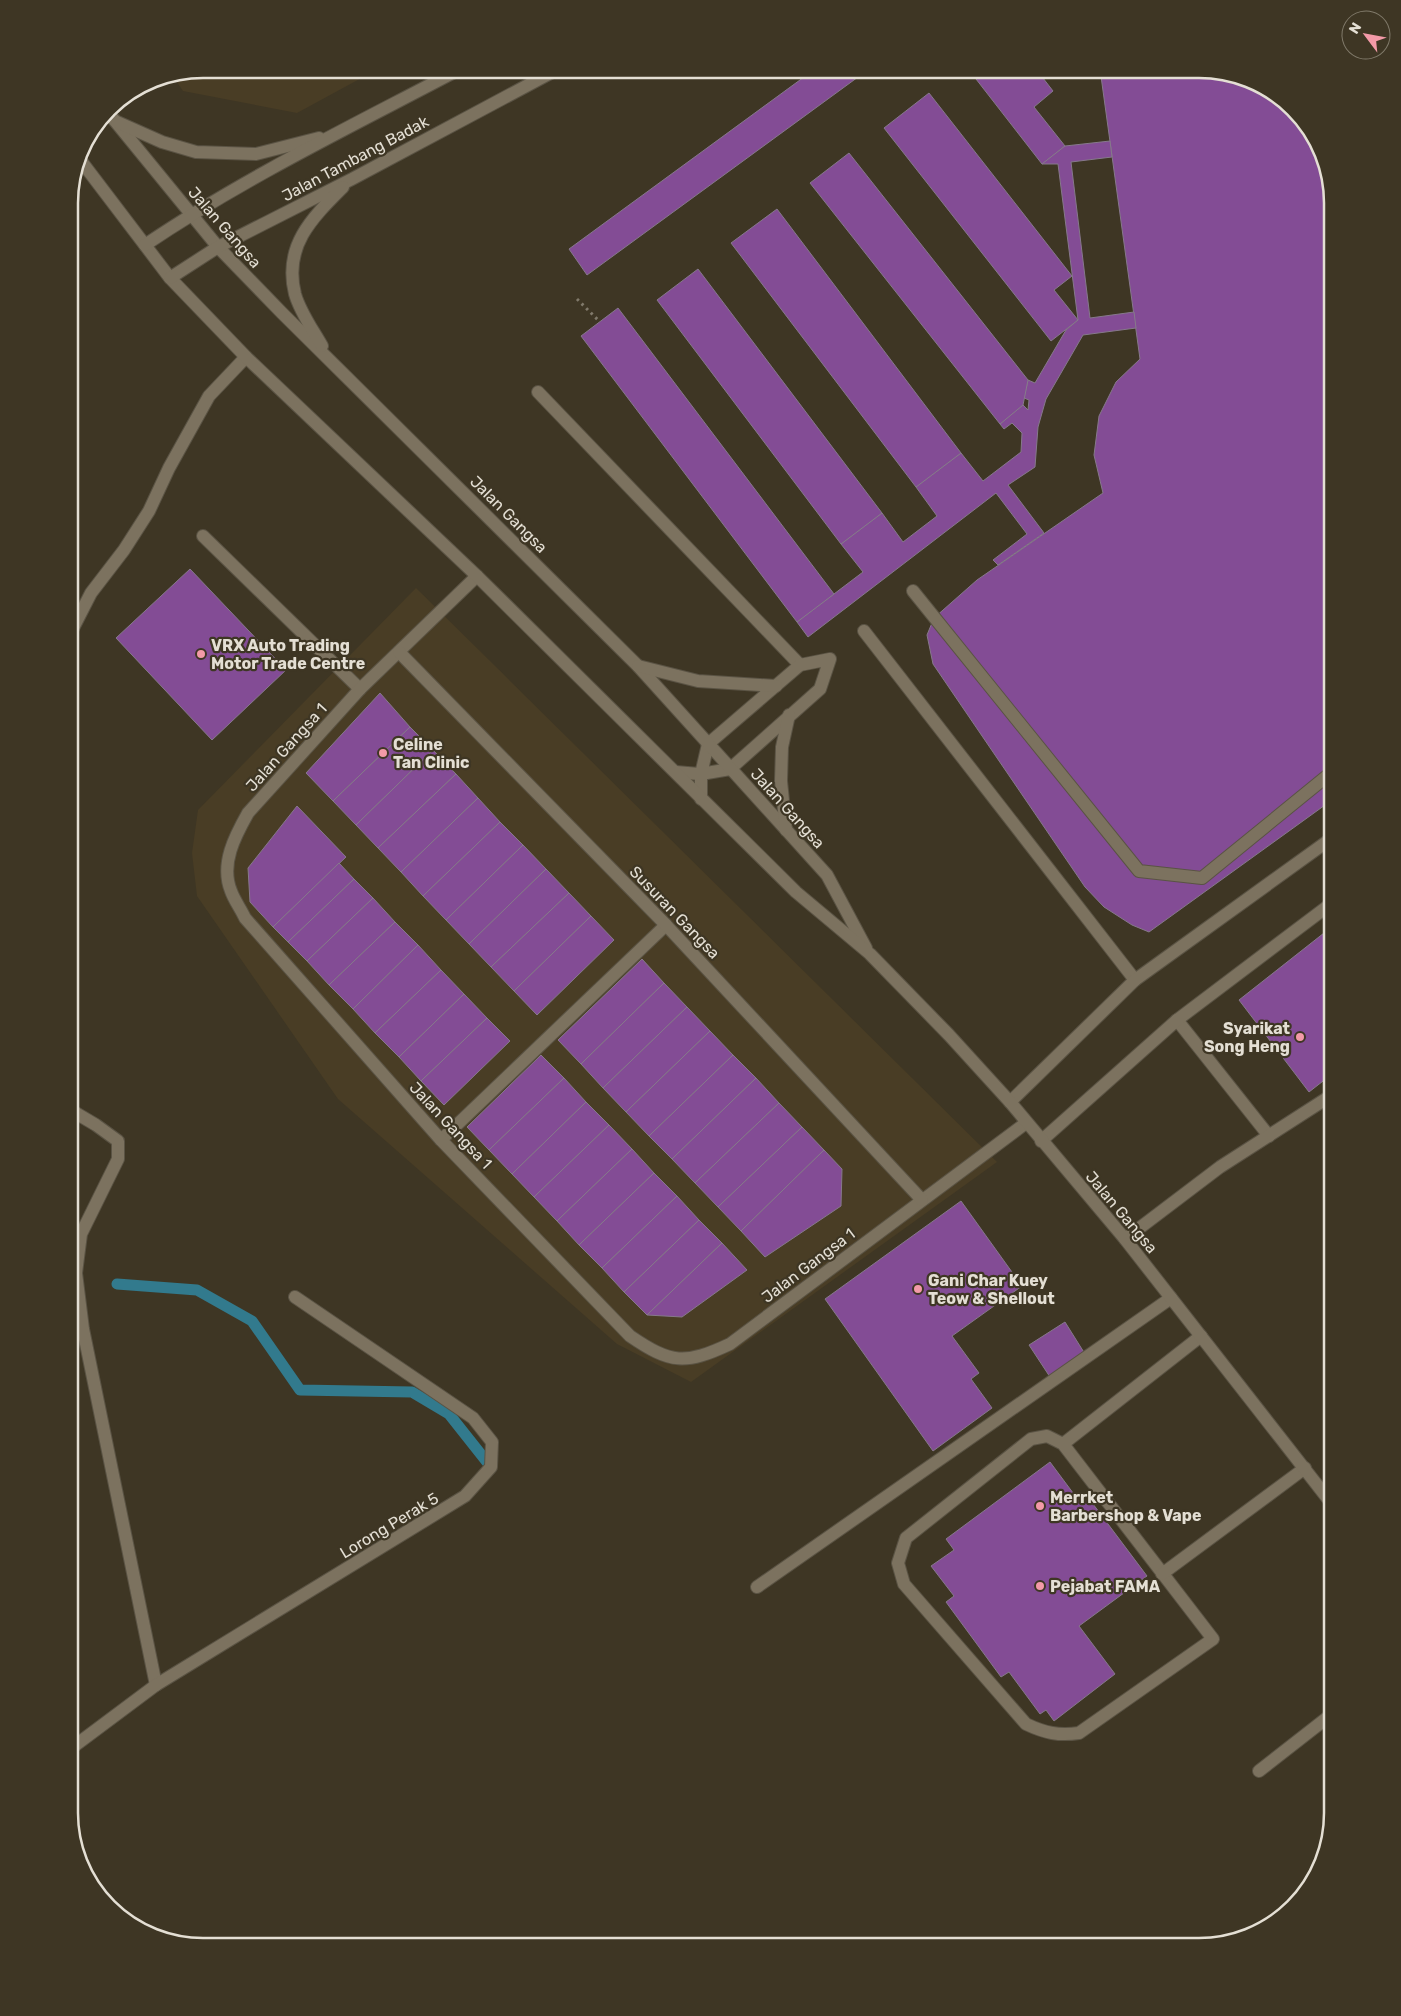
<svg xmlns="http://www.w3.org/2000/svg" width="1401" height="2016" font-family="Rubik,sans-serif">
  <rect width="100%" height="100%" fill="#3e3624"/>
  <!-- built -->
  <g fill="#493d25">
    <polygon points="202,69 378,69 297,113 183,91 172,75"/>
    <polygon points="416,588 997,1162 691,1382 617,1344 338,1099 197,896 192,853 198,810"/>
  </g>
  <g fill="none" stroke-linecap="round" stroke-linejoin="round">
    <!-- stream -->
    <polyline stroke="#327a8d" stroke-width="11" points="117,1284 197,1290 252,1321 300,1390 412,1392 449,1414 487,1462"/>
  </g>
  <!-- building -->
  <g fill="#834c95" stroke="#86798b">
    <polygon points="815,69 869,69 587,275 569,249"/>
    <polygon points="970,69 1036,69 1053,91 1034,107 1065,146 1042,164 969,70"/>
    <polygon points="1100,69 1207,69 1266,87 1315,136 1332,202 1332,800 1149,932 1132,925 1104,907 1085,887 933,664 927,635 934,618 977,580 1103,493 1094,455 1099,416 1116,382 1140,359"/>
    <polygon points="929,93 1072,276 1054,290 1078,320 1051,341 884,128"/>
    <polygon points="1110,141 1112,157 1071,162 1090,318 1134,312 1136,328 1083,335 1046,399 1038,427 1035,467 1008,485 1044,533 998,565 993,560 1027,534 996,493 808,637 797,622 863,572 841,544 882,513 903,542 937,516 916,487 961,453 983,481 1021,452 1022,433 1012,423 1004,429 1000,424 1023,405 1028,410 1029,400 1024,398 1028,380 1035,383 1066,330 1078,320 1058,164 1042,164 1065,146"/>
    <polygon points="849,153 1028,380 1023,405 1000,424 810,183"/>
    <polygon points="777,209 961,453 916,487 731,243"/>
    <polygon points="698,269 882,513 841,544 657,300"/>
    <polygon points="618,308 834,594 797,622 581,336"/>
    <polygon points="190,569 286,670 212,740 116,638"/>
    <polygon points="380,693 410,727 333,801 306,773"/>
    <polygon points="410,727 433,750 356,825 333,801"/>
    <polygon points="433,750 456,774 378,848 356,825"/>
    <polygon points="456,774 478,798 401,872 378,848"/>
    <polygon points="478,798 500,822 423,896 401,872"/>
    <polygon points="297,806 346,857 273,927 250,902 248,868"/>
    <polygon points="500,822 523,845 446,920 423,896"/>
    <polygon points="523,845 546,869 469,944 446,920"/>
    <polygon points="339,863 354,879 288,942 273,927"/>
    <polygon points="546,869 569,893 491,967 469,944"/>
    <polygon points="354,879 373,898 307,961 288,942"/>
    <polygon points="569,893 591,916 514,991 491,967"/>
    <polygon points="373,898 395,922 329,985 307,961"/>
    <polygon points="591,916 614,940 537,1015 514,991"/>
    <polygon points="395,922 418,945 353,1009 329,985"/>
    <polygon points="1324,933 1332,943 1332,1074 1309,1092 1239,1000"/>
    <polygon points="418,945 441,970 375,1033 353,1009"/>
    <polygon points="642,959 664,983 581,1064 558,1040"/>
    <polygon points="441,970 464,994 399,1057 375,1033"/>
    <polygon points="664,983 687,1007 603,1088 581,1064"/>
    <polygon points="464,994 487,1018 421,1081 399,1057"/>
    <polygon points="687,1007 710,1031 626,1112 603,1088"/>
    <polygon points="487,1018 510,1041 444,1105 421,1081"/>
    <polygon points="710,1031 733,1055 649,1136 626,1112"/>
    <polygon points="541,1055 564,1078 489,1150 467,1127"/>
    <polygon points="733,1055 756,1078 672,1159 649,1136"/>
    <polygon points="564,1078 586,1102 512,1174 489,1150"/>
    <polygon points="756,1078 779,1103 695,1183 672,1159"/>
    <polygon points="586,1102 609,1125 534,1197 512,1174"/>
    <polygon points="779,1103 802,1127 718,1207 695,1183"/>
    <polygon points="609,1125 632,1149 557,1221 534,1197"/>
    <polygon points="802,1127 824,1150 741,1231 718,1207"/>
    <polygon points="632,1149 654,1173 579,1245 557,1221"/>
    <polygon points="824,1150 842,1169 841,1206 765,1257 741,1231"/>
    <polygon points="654,1173 677,1196 602,1268 579,1245"/>
    <polygon points="677,1196 699,1220 624,1292 602,1268"/>
    <polygon points="961,1201 1022,1286 952,1336 979,1373 971,1379 992,1408 933,1451 825,1299"/>
    <polygon points="699,1220 722,1243 647,1315 624,1292"/>
    <polygon points="722,1243 747,1270 682,1317 647,1315"/>
    <polygon points="1065,1322 1085,1354 1050,1377 1029,1345"/>
    <polygon points="1050,1462 1082,1505 1090,1500 1147,1576 1079,1626 1115,1674 1054,1721 1046,1710 1040,1714 1009,1672 1001,1677 946,1602 954,1596 931,1566 954,1550 946,1539"/>
  </g>
  <g fill="none" stroke-linecap="round" stroke-linejoin="round">
    <defs>
      <g id="lane">
        <polyline points="538,392 800,665"/>
        <polyline points="203,536 360,689"/>
        <polyline points="913,591 1139,871 1202,878 1332,772"/>
        <polyline points="864,631 1135,980"/>
        <polyline points="676,772 699,774 701,774 730,769 820,689 830,659 800,665 708,744 701,774 701,799"/>
        <polyline points="1177,1020 1269,1136"/>
        <polyline points="1010,1102 1135,980 1332,838"/>
        <polyline points="441,1140 666,925"/>
        <polyline points="1041,1141 1177,1020 1332,903"/>
        <polyline points="1125,1239 1220,1167 1332,1095"/>
        <path d="M 1063,1444 L 1047,1436 L 1031,1439 L 906,1538 L 898,1563 L 904,1584 L 1026,1724 C 1045,1733 1059,1736 1079,1733 L 1213,1639 L 1063,1444 L 1201,1336"/>
        <polyline points="1162,1574 1305,1468"/>
        <polyline points="1259,1771 1332,1714"/>
      </g>
      <g id="street">
        <path d="M 477,576 L 360,689 L 248,813 C 235,836 220,864 231,891 C 234,900 241,909 245,918 L 441,1140 L 630,1336 C 671,1364 685,1365 730,1344 L 1026,1123"/>
        <polyline points="69,636 91,593 124,550 149,511 169,468 209,396 246,357"/>
        <polyline points="399,652 666,925 922,1200"/>
        <polyline points="69,1109 96,1125 118,1141 118,1159 81,1234 76,1273 83,1329 156,1685"/>
        <polyline points="757,1587 1171,1298"/>
        <polyline points="69,1750 156,1685 465,1496 491,1467 492,1442 473,1418 295,1297"/>
      </g>
      <g id="secondary">
        <polyline points="106,110 218,247 282,313 638,666 827,875 866,948"/>
        <polyline points="117,122 162,142 196,152 256,154 319,138"/>
        <polyline points="78,157 170,278 246,357 477,576 796,892 870,954 949,1035 1010,1102 1125,1239 1332,1504"/>
        <path d="M 145,245 C 244,178 354,125 460,69"/>
        <polyline points="170,278 218,247 352,179 558,69"/>
        <path d="M 322,346 C 313,330 300,312 295,294 C 283,246 312,218 343,187"/>
        <polyline points="638,666 698,681 776,686"/>
        <polyline points="786,830 781,781 782,747 789,715"/>
      </g>
    </defs>
    <!-- lane casing -->
    <use href="#lane" stroke="#5a5344" stroke-width="14"/>
    <!-- street casing -->
    <use href="#street" stroke="#5a5344" stroke-width="14"/>
    <!-- secondary casing -->
    <use href="#secondary" stroke="#5a5344" stroke-width="14"/>
    <!-- path -->
    <polyline stroke="#817a6b" stroke-width="3" stroke-dasharray="2.5 4" stroke-linecap="butt" points="577,299 600,322"/>
    <!-- lane -->
    <use href="#lane" stroke="#7c725f" stroke-width="12"/>
    <!-- street -->
    <use href="#street" stroke="#7c725f" stroke-width="12"/>
    <!-- secondary -->
    <use href="#secondary" stroke="#7c725f" stroke-width="12"/>
  </g>
  <!-- markers -->
  <g fill="#f39aa8" stroke="#3e3624" stroke-width="2">
    <circle cx="201" cy="654" r="5"/>
    <circle cx="383" cy="753" r="5"/>
    <circle cx="1300" cy="1037" r="5"/>
    <circle cx="918" cy="1289" r="5"/>
    <circle cx="1040" cy="1506" r="5"/>
    <circle cx="1040" cy="1586" r="5"/>
  </g>
  <g text-anchor="middle" stroke-width="4.5" stroke-linejoin="round" paint-order="stroke">
    <!-- street labels -->
    <g font-size="16" fill="#e4dfd4" stroke="#3e3624">
      <text transform="translate(355 158) rotate(-28)" y="6">Jalan Tambang Badak</text>
      <text transform="translate(225 227) rotate(49)" y="6">Jalan Gangsa</text>
      <text transform="translate(509 514) rotate(45)" y="6">Jalan Gangsa</text>
      <text transform="translate(286 747) rotate(-48)" y="6">Jalan Gangsa 1</text>
      <text transform="translate(788 808) rotate(48)" y="6">Jalan Gangsa</text>
      <text transform="translate(675 912) rotate(46)" y="6">Susuran Gangsa</text>
      <text transform="translate(451 1125) rotate(47)" y="6">Jalan Gangsa 1</text>
      <text transform="translate(1122 1212) rotate(50)" y="6">Jalan Gangsa</text>
      <text transform="translate(808 1265) rotate(-37)" y="6">Jalan Gangsa 1</text>
      <text transform="translate(389 1525) rotate(-31)" y="6">Lorong Perak 5</text>
    </g>
    <!-- poi labels -->
    <g font-size="16" font-weight="bold" fill="#e4dfd4" stroke="#3e3624" text-anchor="start">
      <text x="211" y="651">VRX Auto Trading<tspan x="211" dy="18">Motor Trade Centre</tspan></text>
      <text x="393" y="750">Celine<tspan x="393" dy="18">Tan Clinic</tspan></text>
      <text x="1290" y="1034" text-anchor="end">Syarikat<tspan x="1290" dy="18">Song Heng</tspan></text>
      <text x="928" y="1286">Gani Char Kuey<tspan x="928" dy="18">Teow &amp; Shellout</tspan></text>
      <text x="1050" y="1503">Merrket<tspan x="1050" dy="18">Barbershop &amp; Vape</tspan></text>
      <text x="1050" y="1592">Pejabat FAMA</text>
    </g>
  </g>
  <!-- crop -->
  <path d="M0 0H1401V2016H0ZM203 78H1199A125 125 0 0 1 1324 203V1813A125 125 0 0 1 1199 1938H203A125 125 0 0 1 78 1813V203A125 125 0 0 1 203 78Z" fill="#3e3624" fill-rule="evenodd"/>
  <path fill="none" stroke="#e4dfd4" stroke-width="2.5" d="M203 78H1199A125 125 0 0 1 1324 203V1813A125 125 0 0 1 1199 1938H203A125 125 0 0 1 78 1813V203A125 125 0 0 1 203 78Z"/>
  <!-- north arrow -->
  <g transform="translate(1366 35) rotate(302)"><circle r="24" fill="#3e3624" stroke="#807a6a"/>
  <path d="M0-4L9 19L0 12L-9 19Z" fill="#f39aa8"/>
  <text y="-8" font-size="14" font-weight="bold" text-anchor="middle" fill="#e4dfd4">N</text>
  </g>
</svg>
